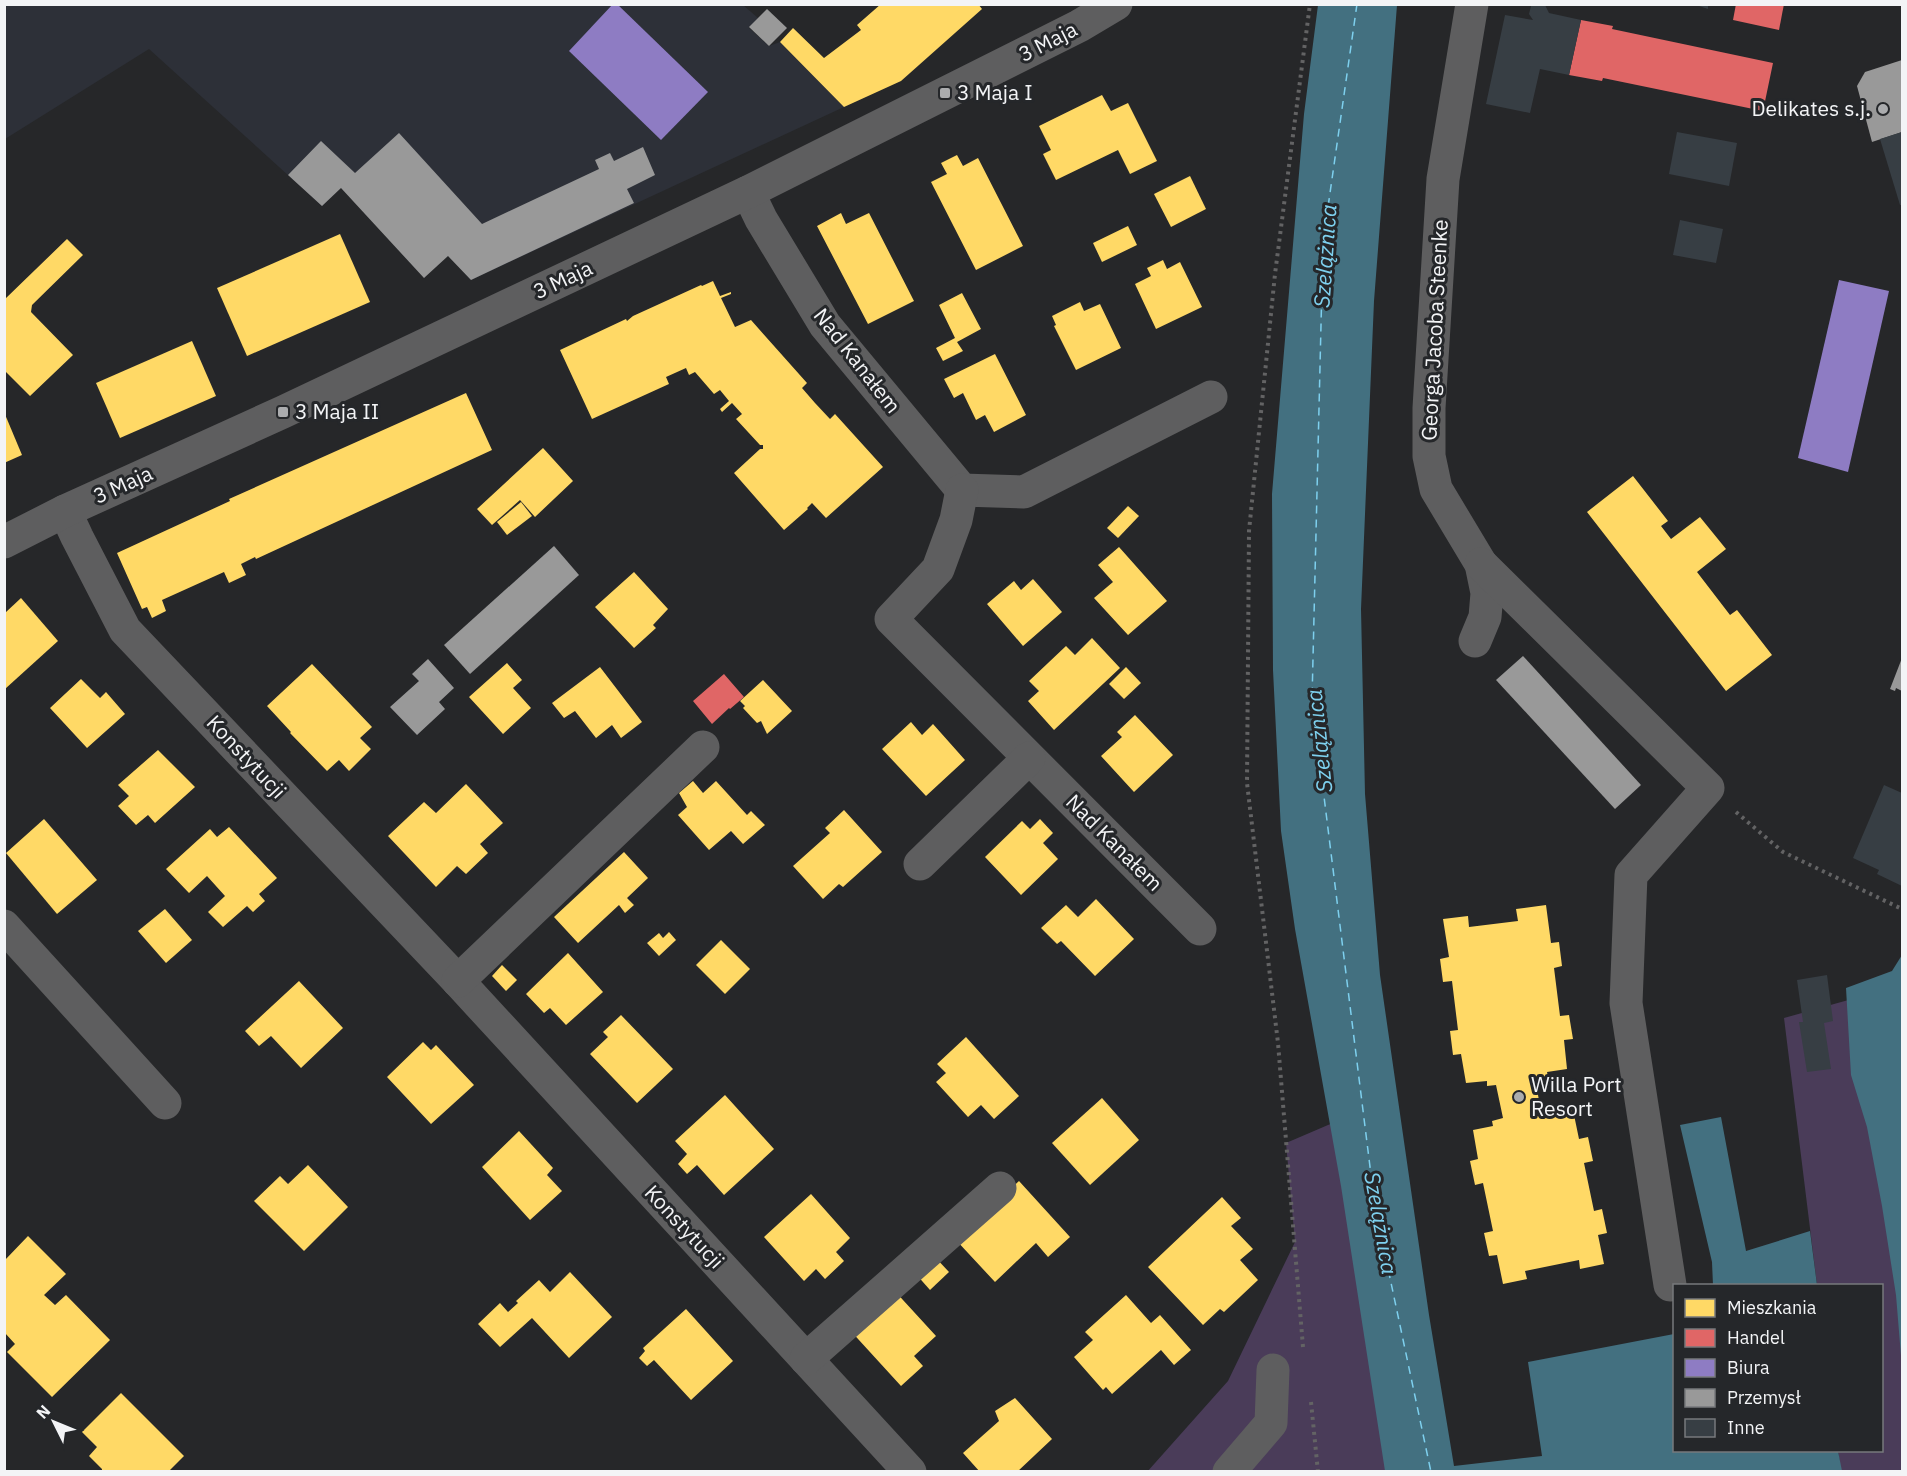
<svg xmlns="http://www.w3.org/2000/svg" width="1907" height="1476" font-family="'IBM Plex Sans',sans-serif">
  <rect width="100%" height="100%" fill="#262729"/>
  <!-- built -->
  <polygon fill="#2d3038" points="5,4 743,5 758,18 749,28 769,46 780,42 844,107 471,280 376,178 355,173 322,206 149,49 5,139"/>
  <!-- green -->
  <g fill="#4a3c59">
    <polygon points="1902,985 1902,1471 1841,1471 1838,1451 1882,1450 1882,1286 1817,1285 1784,1018"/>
    <polygon points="1363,1110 1431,1471 1147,1472 1228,1381 1295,1242 1286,1143"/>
  </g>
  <!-- water -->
  <g fill="#437080">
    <polygon points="1318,5 1397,5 1374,301 1361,609 1365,794 1380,975 1429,1315 1454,1466 1542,1456 1528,1362 1674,1334 1674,1450 1838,1451 1842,1471 1385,1471 1341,1186 1295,929 1281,831 1273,670 1272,494 1304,114"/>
    <polygon points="1902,955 1902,1368 1896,1295 1882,1206 1867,1127 1851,1075 1846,988 1892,971"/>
    <polygon points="1721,1117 1746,1251 1810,1231 1817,1285 1713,1285 1712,1262 1680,1125"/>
  </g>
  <!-- homes -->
  <g fill="#ffd966">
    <polygon points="881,4 978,4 982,9 901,81 844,107 780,42 793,28 824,58 861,30 857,25"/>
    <polygon points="1102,95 1111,111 1128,103 1157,161 1130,174 1118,150 1056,180 1043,154 1051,150 1039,126"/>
    <polygon points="957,155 963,166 978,158 1023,246 976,270 931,182 947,174 941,163"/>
    <polygon points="1190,176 1206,209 1171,227 1154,194"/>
    <polygon points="841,213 846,224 869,213 914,301 868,324 817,226"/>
    <polygon points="1128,226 1137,245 1102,262 1093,243"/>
    <polygon points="340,234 370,302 247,356 217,288"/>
    <polygon points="67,239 83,255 32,305 31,312 73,355 30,396 4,370 4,300"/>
    <polygon points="1163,260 1167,269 1180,262 1202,307 1156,329 1135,284 1151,276 1147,268"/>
    <polygon points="713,281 720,296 731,292 731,294 721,298 735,327 751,320 807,383 802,388 815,403 830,419 835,414 883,467 826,518 812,503 807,508 808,509 784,530 734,473 760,449 763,449 763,445 760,445 736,419 742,414 732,403 722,412 720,409 729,401 720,390 714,394 695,372 689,375 686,368 666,377 669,384 592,419 560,350 626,319 627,321 633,316 701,285 702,286"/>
    <polygon points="962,293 981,329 957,342 963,351 943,361 936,348 955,338 939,305"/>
    <polygon points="1080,302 1084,311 1100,304 1121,348 1076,370 1054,326 1056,325 1052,316"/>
    <polygon points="192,341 216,396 120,438 96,383"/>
    <polygon points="995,354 1026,415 994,432 985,415 976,420 963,393 954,398 944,379"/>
    <polygon points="466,393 492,450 256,559 255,557 241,564 246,575 229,583 224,572 162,600 166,611 152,618 147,607 142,609 117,553 230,501 229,499"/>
    <polygon points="4,412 22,455 4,463"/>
    <polygon points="543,448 573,481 535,517 520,500 492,525 477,509"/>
    <polygon points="1633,476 1668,521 1661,526 1671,539 1700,517 1726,549 1697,572 1730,615 1737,610 1772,655 1726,691 1587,512"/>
    <polygon points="521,502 532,516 507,535 497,522"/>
    <polygon points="1128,506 1139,516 1118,538 1107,528"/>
    <polygon points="1119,547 1167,601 1128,635 1094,598 1113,582 1098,565"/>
    <polygon points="634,572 668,609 653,625 656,628 634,648 595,607"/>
    <polygon points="1033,579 1062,612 1023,646 987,604 1014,581 1021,590"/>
    <polygon points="21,598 58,641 5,689 5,613"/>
    <polygon points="1092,638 1120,668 1054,730 1028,701 1039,691 1029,681 1066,646 1075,655"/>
    <polygon points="507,663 522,680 513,688 531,708 503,734 469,697"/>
    <polygon points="312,664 372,727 360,738 371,749 349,771 339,760 327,771 290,733 291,732 267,706"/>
    <polygon points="600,667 642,722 621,738 612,725 596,738 575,711 564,718 552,703"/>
    <polygon points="1126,667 1141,683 1124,699 1109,684"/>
    <polygon points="81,679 100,698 106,692 125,714 87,748 50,708"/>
    <polygon points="763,680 792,711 767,734 761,721 757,723 743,708 745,706 740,701"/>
    <polygon points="1135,715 1173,755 1134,792 1101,756 1122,737 1117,732"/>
    <polygon points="911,722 922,735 933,724 965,760 926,796 882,749"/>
    <polygon points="158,750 195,787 155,823 148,815 136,825 118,806 129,796 118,785"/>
    <polygon points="693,781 703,793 716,781 747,815 751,811 765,825 743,844 731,831 709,850 678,815 687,807 679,793"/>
    <polygon points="466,784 503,823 480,844 488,853 466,874 457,866 436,887 388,836 424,802 436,813"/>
    <polygon points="844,810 882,852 843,887 839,884 823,899 793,866 830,833 825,828"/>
    <polygon points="44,819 97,880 57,914 6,853"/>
    <polygon points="1040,819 1053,833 1043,843 1058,859 1021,895 985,857 1022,821 1030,829"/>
    <polygon points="229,827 277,878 259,894 265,901 253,912 247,906 223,927 208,912 225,896 207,876 189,893 166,869 210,829 217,837"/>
    <polygon points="624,852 648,878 627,898 634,905 625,913 619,905 578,943 554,917"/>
    <polygon points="1096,899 1134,939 1095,976 1061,941 1057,944 1041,928 1066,905 1078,917"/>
    <polygon points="1546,905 1551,943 1559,942 1562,966 1554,968 1560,1016 1569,1015 1573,1039 1564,1040 1567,1069 1547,1072 1548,1077 1535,1079 1541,1111 1552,1109 1553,1114 1573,1110 1579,1139 1588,1137 1593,1161 1584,1163 1594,1211 1602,1209 1607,1233 1598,1235 1604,1264 1580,1269 1579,1260 1525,1271 1527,1279 1503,1284 1497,1255 1489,1256 1484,1233 1493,1231 1483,1183 1475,1185 1470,1161 1478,1159 1473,1130 1493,1126 1492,1121 1503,1118 1496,1085 1487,1086 1487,1081 1466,1083 1461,1054 1453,1055 1450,1031 1458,1030 1452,981 1443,982 1440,959 1449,957 1443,919 1468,916 1469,927 1518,921 1516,909"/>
    <polygon points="165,909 192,940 166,963 138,931"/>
    <polygon points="669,932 676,940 659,956 647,943 659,933 663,938"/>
    <polygon points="721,940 750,969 725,994 696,965"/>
    <polygon points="568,953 603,992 566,1025 550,1008 544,1013 526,994"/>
    <polygon points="502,965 517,980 506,991 492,976"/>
    <polygon points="299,981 343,1028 301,1068 271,1036 259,1046 245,1031"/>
    <polygon points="621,1015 673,1069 637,1103 590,1054 608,1037 603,1032"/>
    <polygon points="966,1037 1019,1096 994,1119 981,1105 968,1117 936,1082 946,1073 937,1064"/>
    <polygon points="423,1042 431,1050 436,1045 474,1085 431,1124 387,1077"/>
    <polygon points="725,1095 774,1149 724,1195 697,1165 687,1174 678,1164 687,1154 675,1141"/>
    <polygon points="1102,1098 1139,1140 1090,1185 1052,1143"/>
    <polygon points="519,1131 553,1168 547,1175 562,1191 530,1220 482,1167"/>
    <polygon points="308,1165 348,1207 304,1251 254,1201 280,1176 288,1184"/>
    <polygon points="1019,1181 1070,1237 1048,1257 1036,1243 995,1282 955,1239"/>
    <polygon points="811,1194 850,1238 836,1252 844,1261 825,1279 816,1269 804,1281 764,1237"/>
    <polygon points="1222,1197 1241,1218 1231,1226 1253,1249 1240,1260 1258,1280 1224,1312 1220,1309 1203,1325 1148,1267"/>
    <polygon points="28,1236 66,1274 44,1295 55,1305 66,1295 110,1340 52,1397 7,1352 15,1344 5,1333 5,1260"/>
    <polygon points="934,1256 949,1272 930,1290 915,1273"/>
    <polygon points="570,1272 612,1317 569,1358 532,1318 500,1347 478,1324 500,1303 508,1312 518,1303 516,1301 539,1280 550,1292"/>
    <polygon points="892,1288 936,1336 914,1356 923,1366 901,1386 848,1328"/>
    <polygon points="1126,1295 1151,1323 1160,1315 1191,1350 1174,1365 1161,1350 1112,1394 1106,1387 1103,1390 1074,1357 1093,1340 1085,1332"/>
    <polygon points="686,1309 733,1361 691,1400 654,1360 647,1366 639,1358 645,1351 643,1348"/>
    <polygon points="121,1393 184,1456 168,1472 102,1472 102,1469 89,1456 97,1447 82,1432"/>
    <polygon points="1015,1398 1052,1439 1017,1472 980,1472 963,1453 999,1421 995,1411"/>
  </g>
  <!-- shops -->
  <g fill="#e06666">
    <polygon points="1736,4 1784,4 1779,30 1733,20"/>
    <polygon points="1581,20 1613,26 1612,29 1773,63 1763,111 1603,78 1602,81 1569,75"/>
    <polygon points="724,674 744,697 730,709 729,708 712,724 693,701"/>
  </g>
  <!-- offices -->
  <g fill="#8e7cc3">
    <polygon points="613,4 617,4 708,92 661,140 569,51"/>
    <polygon points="1839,280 1889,291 1848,472 1798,458"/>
  </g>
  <!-- industry -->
  <g fill="#999">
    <polygon points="767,9 787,28 769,46 749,27"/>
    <polygon points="1902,60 1902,132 1872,142 1857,86 1865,72"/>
    <polygon points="399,133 482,224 599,169 595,160 610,153 614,161 643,147 655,175 627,189 634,203 471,280 448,256 424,278 341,188 322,206 288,175 321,141 355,173"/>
    <polygon points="554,546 579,575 470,674 444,645"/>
    <polygon points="1523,656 1641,785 1615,809 1496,680"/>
    <polygon points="1902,658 1902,691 1896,688 1895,691 1890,689"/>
    <polygon points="428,659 454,688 439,702 445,709 417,735 390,707 419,681 412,674"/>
  </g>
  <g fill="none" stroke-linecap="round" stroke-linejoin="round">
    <!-- ferry -->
    <polyline stroke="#7ed0ee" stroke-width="1.5" stroke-dasharray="8 6" stroke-linecap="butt" points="1357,4 1323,242 1312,700 1375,1207 1431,1472"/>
  </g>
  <!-- building -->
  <g fill="#373e44">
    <polygon points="1693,4 1708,4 1708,9"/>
    <polygon points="1534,5 1545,5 1549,13 1581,20 1569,75 1540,69 1530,113 1486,104 1505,15 1533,20 1529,14 1531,6"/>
    <polygon points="1677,132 1737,143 1729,186 1669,174"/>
    <polygon points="1902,132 1902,205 1900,205 1880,139"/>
    <polygon points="1680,220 1723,229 1716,263 1673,255"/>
    <polygon points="1884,785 1902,793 1902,886 1877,874 1879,870 1853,858"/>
    <polygon points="1827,975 1833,1021 1824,1023 1831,1069 1807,1072 1799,1022 1803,1022 1797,980"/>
  </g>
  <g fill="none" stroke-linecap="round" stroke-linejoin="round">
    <!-- path -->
    <g stroke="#636364" stroke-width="4" stroke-dasharray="3 4.5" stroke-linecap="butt">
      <polyline points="1736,812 1783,852 1902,909"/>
      <polyline points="1303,1347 1278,1043 1247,783 1249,531 1275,274 1310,4"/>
      <polyline points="1311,1402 1318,1472"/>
    </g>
    <!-- minor -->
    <g stroke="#5e5e5f" stroke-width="33">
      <polyline points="1472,4 1443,179 1429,408 1429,456 1436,489 1481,564 1487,593 1485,617 1475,641"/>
      <polyline points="748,192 761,219 825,325 962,490 1024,492 1211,397"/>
      <polyline points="962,490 956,520 938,569 891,619 1200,929"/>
      <polyline points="65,511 77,537 125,630 458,981 910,1472"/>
      <polyline points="1481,564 1708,788 1631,875 1626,1003 1670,1285"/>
      <polyline points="920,864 1029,758"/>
      <polyline points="4,926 165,1103"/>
      <polyline points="458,981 703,747"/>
      <polyline points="806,1359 1000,1188"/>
      <polyline points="1229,1472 1271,1423 1273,1370"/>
    </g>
    <!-- tertiary -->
    <polyline stroke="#5e5e5f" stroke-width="33" points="4,542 65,511 283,412 748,192 1079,26 1116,4"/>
  </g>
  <!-- markers -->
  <g fill="#abacae" stroke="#25272a" stroke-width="2">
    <rect x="939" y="87" width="12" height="12" rx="3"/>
    <circle cx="1883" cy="109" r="6"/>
    <rect x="277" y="406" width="12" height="12" rx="3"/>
    <circle cx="1519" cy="1097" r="6"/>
  </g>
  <g text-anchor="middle" stroke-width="6" stroke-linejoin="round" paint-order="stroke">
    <!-- street labels -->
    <g font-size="21" fill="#f3f4f6" stroke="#25272a">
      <text transform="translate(1048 42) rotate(-27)" y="7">3 Maja</text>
      <text transform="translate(563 280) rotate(-25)" y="7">3 Maja</text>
      <text transform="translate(1435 330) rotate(-87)" y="7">Georga Jacoba Steenke</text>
      <text transform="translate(857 361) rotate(52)" y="7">Nad Kanałem</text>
      <text transform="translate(123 485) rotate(-24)" y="7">3 Maja</text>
      <text transform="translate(246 757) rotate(47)" y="7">Konstytucji</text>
      <text transform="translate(1114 843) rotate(45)" y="7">Nad Kanałem</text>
      <text transform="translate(684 1227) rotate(47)" y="7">Konstytucji</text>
    </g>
    <!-- poi labels -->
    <g font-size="21" fill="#f3f4f6" stroke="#25272a" text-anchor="start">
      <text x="957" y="100">3 Maja I</text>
      <text x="1871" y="116" text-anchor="end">Delikates s.j.</text>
      <text x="295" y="419">3 Maja II</text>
      <text x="1531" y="1092">Willa Port<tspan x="1531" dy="24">Resort</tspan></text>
    </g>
    <!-- water labels -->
    <g font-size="22" font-style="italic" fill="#7ed0ee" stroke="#25272a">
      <text transform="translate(1325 256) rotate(-86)" y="8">Szelążnica</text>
      <text transform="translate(1319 741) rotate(-96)" y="8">Szelążnica</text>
      <text transform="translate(1381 1223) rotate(80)" y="8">Szelążnica</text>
    </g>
  </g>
  <!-- border -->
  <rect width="1907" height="1476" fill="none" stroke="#f3f4f6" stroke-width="12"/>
  <!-- legend -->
  <rect x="1673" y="1284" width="210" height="168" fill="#25272a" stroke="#77797c" stroke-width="1.5"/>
  <rect x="1685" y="1299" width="30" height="18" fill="#ffd966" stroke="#77797c" stroke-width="1.5"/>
  <text x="1727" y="1314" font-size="18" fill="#f3f4f6">Mieszkania</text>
  <rect x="1685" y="1329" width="30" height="18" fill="#e06666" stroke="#77797c" stroke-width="1.5"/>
  <text x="1727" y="1344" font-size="18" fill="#f3f4f6">Handel</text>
  <rect x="1685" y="1359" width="30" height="18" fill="#8e7cc3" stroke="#77797c" stroke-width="1.5"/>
  <text x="1727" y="1374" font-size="18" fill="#f3f4f6">Biura</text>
  <rect x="1685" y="1389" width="30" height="18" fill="#999999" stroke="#77797c" stroke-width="1.5"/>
  <text x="1727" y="1404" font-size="18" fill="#f3f4f6">Przemysł</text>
  <rect x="1685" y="1419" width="30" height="18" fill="#373e44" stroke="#77797c" stroke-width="1.5"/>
  <text x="1727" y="1434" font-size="18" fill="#f3f4f6">Inne</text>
  <!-- north arrow -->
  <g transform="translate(54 1422) rotate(313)" stroke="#25272a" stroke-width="4.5" paint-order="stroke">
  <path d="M0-4.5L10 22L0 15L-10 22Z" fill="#f3f4f6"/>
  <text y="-9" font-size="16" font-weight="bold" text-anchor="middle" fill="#f3f4f6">N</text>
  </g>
</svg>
